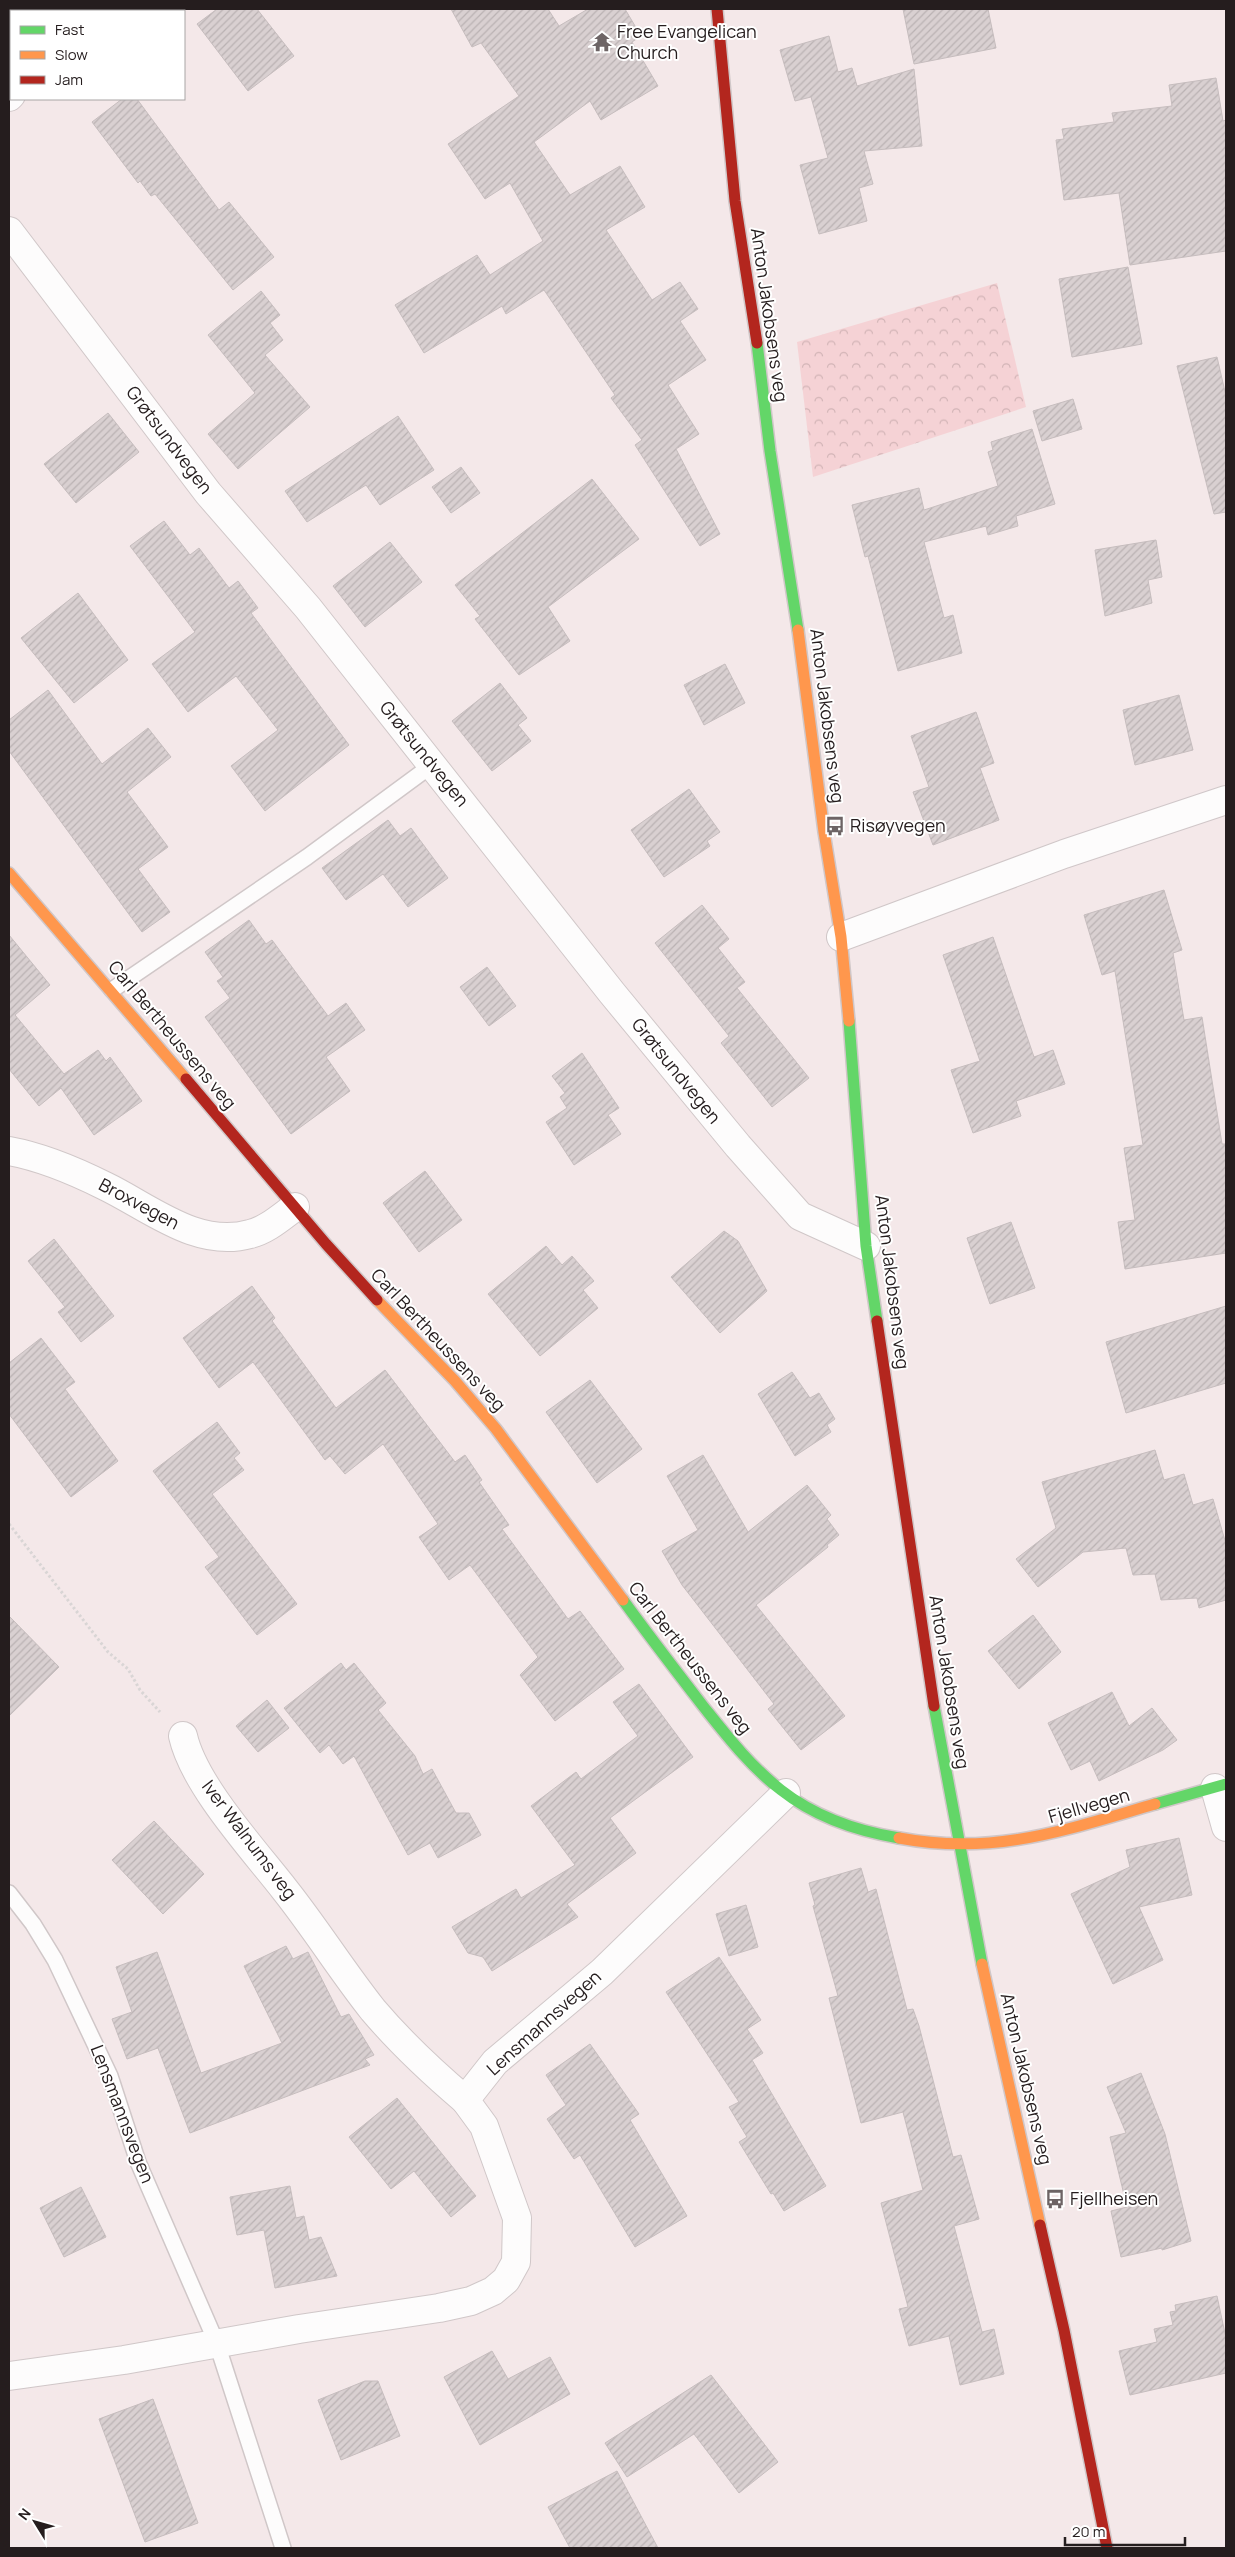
<svg xmlns="http://www.w3.org/2000/svg" width="1235" height="2557" font-family="Manrope,sans-serif">
  <defs>
    <pattern id="park-crowns" width="20" height="18" patternUnits="userSpaceOnUse" patternTransform="scale(1.25)"><rect width="20" height="18" fill="#f5d2d5"/><path d="M2 6a3 3 0 1 1 6 0M12 15a3 3 0 1 1 6 0" fill="none" stroke="#d2b4b6"/></pattern>
    <pattern id="building-hatch" width="6" height="6" patternUnits="userSpaceOnUse" patternTransform="scale(1.25)"><rect width="6" height="6" fill="#d9d0d1"/><path d="M-1 1l2-2M0 6l6-6M5 7l2-2" fill="none" stroke="#bab2b3"/></pattern>
  </defs>
  <rect width="100%" height="100%" fill="#f4e8e9"/>
  <!-- park -->
  <polygon fill="url(#park-crowns)" points="997,283 1026,407 813,477 797,342"/>
  <!-- building -->
  <g fill="url(#building-hatch)" stroke="#c6bdbe">
    <polygon points="217,9 257,9 294,56 248,91 197,24"/>
    <polygon points="451,9 548,9 559,26 588,9 625,9 641,36 632,42 658,86 601,120 590,101 534,142 570,195 620,166 645,207 606,230 652,300 680,282 698,309 680,321 706,360 668,385 699,434 676,449 720,534 700,546 635,445 642,440 611,398 615,395 544,290 506,314 502,306 424,353 395,305 477,255 490,275 543,241 510,183 485,199 448,144 519,96 481,43 472,47"/>
    <polygon points="903,9 988,9 996,48 914,64"/>
    <polygon points="829,36 838,72 852,68 857,86 914,69 922,146 864,151 873,184 859,188 867,221 819,234 800,165 828,158 811,97 795,101 780,50"/>
    <polygon points="1216,78 1223,121 1226,120 1226,251 1130,265 1119,193 1064,200 1056,140 1064,139 1062,129 1114,122 1112,113 1172,106 1169,85"/>
    <polygon points="122,99 137,99 219,210 229,202 274,257 233,290 155,194 151,196 140,181 138,183 92,122"/>
    <polygon points="1128,267 1142,344 1072,357 1059,279"/>
    <polygon points="261,291 280,315 270,323 283,340 265,355 310,407 238,469 208,434 255,393 208,335"/>
    <polygon points="1217,357 1226,396 1226,512 1214,514 1177,366"/>
    <polygon points="1073,399 1082,429 1042,441 1033,411"/>
    <polygon points="108,413 139,452 76,503 44,464"/>
    <polygon points="398,416 434,470 380,505 366,485 307,522 285,491"/>
    <polygon points="1032,429 1055,504 1016,516 1018,526 988,535 986,526 924,542 944,618 953,615 962,653 898,671 868,556 865,557 852,505 919,488 924,510 998,486 988,452 993,450 991,442"/>
    <polygon points="461,467 480,493 451,513 432,487"/>
    <polygon points="592,479 639,539 548,607 570,641 519,675 475,619 480,616 455,585"/>
    <polygon points="164,521 190,555 199,548 229,588 238,581 258,608 251,613 349,745 265,811 231,766 278,730 236,676 188,712 152,664 195,632 130,546"/>
    <polygon points="1156,540 1162,577 1148,580 1152,603 1105,616 1095,550"/>
    <polygon points="390,542 422,582 365,627 333,586"/>
    <polygon points="78,593 128,660 74,703 21,638"/>
    <polygon points="725,664 745,703 704,725 684,685"/>
    <polygon points="500,683 527,718 518,725 531,741 492,771 452,721"/>
    <polygon points="48,690 102,764 148,728 171,757 127,792 168,847 138,869 170,912 142,932 9,751 9,720"/>
    <polygon points="1179,695 1193,750 1135,765 1123,710"/>
    <polygon points="976,712 994,763 980,768 999,820 933,845 913,792 929,787 911,736"/>
    <polygon points="689,789 720,832 707,841 710,846 664,877 631,830"/>
    <polygon points="388,820 400,836 411,828 448,878 408,907 383,874 346,900 322,868"/>
    <polygon points="1164,890 1182,950 1173,953 1184,1020 1202,1017 1222,1144 1226,1144 1226,1253 1125,1269 1118,1222 1135,1220 1124,1148 1143,1145 1115,971 1102,975 1084,915"/>
    <polygon points="702,905 729,939 718,948 745,982 737,988 809,1078 772,1107 721,1043 729,1036 655,943"/>
    <polygon points="249,920 266,944 272,940 328,1016 346,1003 365,1030 326,1057 350,1091 291,1134 205,1017 230,998 217,981 223,977 205,952"/>
    <polygon points="9,935 50,985 15,1015 64,1074 98,1050 106,1061 110,1057 142,1101 94,1135 61,1088 39,1106 9,1069"/>
    <polygon points="993,937 1034,1057 1053,1050 1065,1084 1016,1101 1021,1116 973,1133 951,1070 980,1061 943,955"/>
    <polygon points="487,967 516,1006 489,1026 460,987"/>
    <polygon points="582,1053 619,1108 608,1115 621,1134 574,1165 546,1122 567,1108 560,1097 565,1093 552,1076"/>
    <polygon points="425,1171 462,1220 419,1252 383,1203"/>
    <polygon points="1011,1222 1035,1288 990,1304 967,1238"/>
    <polygon points="724,1231 738,1241 767,1291 720,1333 671,1277"/>
    <polygon points="54,1239 114,1316 81,1342 58,1312 65,1307 28,1261"/>
    <polygon points="546,1246 562,1265 572,1256 594,1281 583,1290 598,1308 540,1356 488,1294"/>
    <polygon points="252,1286 275,1318 272,1321 336,1408 385,1370 455,1462 465,1455 482,1480 479,1482 509,1525 502,1529 568,1619 580,1611 624,1669 555,1721 520,1675 538,1657 470,1565 449,1580 419,1537 438,1524 383,1444 345,1474 330,1456 325,1460 253,1362 219,1388 183,1338"/>
    <polygon points="1226,1306 1226,1383 1126,1413 1106,1342"/>
    <polygon points="41,1338 75,1382 65,1389 118,1461 71,1497 9,1414 9,1363"/>
    <polygon points="792,1372 810,1398 819,1393 835,1419 827,1425 831,1432 795,1456 758,1394"/>
    <polygon points="590,1380 642,1449 597,1483 546,1412"/>
    <polygon points="217,1422 240,1453 234,1458 244,1470 212,1494 297,1604 257,1635 205,1567 219,1557 153,1471"/>
    <polygon points="1155,1450 1164,1480 1184,1474 1193,1505 1213,1499 1226,1544 1226,1600 1199,1608 1197,1598 1161,1600 1155,1574 1133,1575 1126,1548 1083,1552 1038,1587 1016,1559 1056,1528 1042,1482"/>
    <polygon points="703,1455 748,1532 807,1485 831,1515 827,1519 839,1535 827,1545 828,1547 756,1605 845,1716 801,1750 768,1709 774,1704 682,1585 662,1551 698,1530 667,1476"/>
    <polygon points="1033,1615 1061,1652 1019,1689 988,1651"/>
    <polygon points="9,1616 59,1667 9,1716"/>
    <polygon points="341,1663 346,1670 354,1663 386,1703 378,1710 415,1756 423,1774 432,1769 456,1813 469,1813 481,1835 438,1858 430,1843 408,1855 354,1756 343,1764 329,1745 320,1753 284,1708"/>
    <polygon points="639,1684 693,1757 610,1818 636,1853 567,1904 578,1917 492,1971 483,1957 468,1953 452,1927 516,1889 521,1898 575,1865 531,1806 576,1772 581,1779 638,1736 613,1702"/>
    <polygon points="1112,1692 1129,1726 1152,1708 1177,1740 1163,1750 1099,1781 1090,1761 1071,1770 1048,1723"/>
    <polygon points="267,1700 289,1728 258,1752 236,1726"/>
    <polygon points="154,1821 204,1874 163,1914 112,1860"/>
    <polygon points="1179,1838 1192,1895 1139,1907 1163,1960 1113,1984 1071,1894 1130,1867 1126,1850"/>
    <polygon points="861,1868 868,1892 876,1889 907,2010 913,2009 919,2026 953,2157 961,2155 979,2219 954,2226 982,2332 994,2329 1004,2374 960,2385 949,2336 909,2346 899,2309 908,2307 881,2203 923,2190 903,2112 861,2123 829,1998 838,1996 813,1906 815,1905 809,1883"/>
    <polygon points="746,1905 758,1947 729,1956 716,1914"/>
    <polygon points="286,1946 293,1959 308,1952 341,2017 349,2014 374,2055 365,2059 370,2065 190,2133 158,2048 127,2059 112,2019 132,2012 116,1967 157,1952 201,2073 282,2043 244,1966"/>
    <polygon points="719,1957 761,2020 747,2029 763,2053 752,2060 826,2186 784,2211 773,2193 771,2194 739,2142 747,2137 729,2107 739,2102 666,1992"/>
    <polygon points="590,2044 639,2114 630,2120 687,2216 635,2247 580,2155 574,2159 547,2119 566,2105 546,2075"/>
    <polygon points="1141,2073 1165,2134 1191,2241 1162,2250 1162,2248 1121,2257 1111,2211 1127,2207 1110,2137 1126,2133 1107,2087"/>
    <polygon points="397,2098 476,2196 451,2217 414,2171 391,2189 349,2137"/>
    <polygon points="290,2186 296,2218 304,2216 309,2240 321,2237 337,2276 275,2288 264,2230 237,2235 230,2197"/>
    <polygon points="81,2187 106,2237 64,2257 40,2208"/>
    <polygon points="1217,2296 1226,2338 1226,2373 1130,2395 1119,2351 1157,2342 1154,2329 1173,2325 1170,2312 1176,2311 1175,2305"/>
    <polygon points="492,2351 508,2379 550,2357 570,2394 480,2445 444,2377"/>
    <polygon points="711,2375 778,2462 739,2493 694,2434 627,2477 605,2443"/>
    <polygon points="365,2381 378,2381 400,2436 341,2460 318,2400"/>
    <polygon points="153,2399 198,2523 145,2542 99,2419"/>
    <polygon points="617,2471 658,2548 570,2548 548,2507"/>
  </g>
  <g fill="none" stroke-linecap="round" stroke-linejoin="round">
    <defs>
      <g id="lane">
        <polyline points="112,990 307,857 432,765"/>
        <polyline points="9,1893 33,1924 55,1960 110,2076 138,2162 217,2344 283,2548"/>
      </g>
      <g id="street">
        <polyline points="117,11 120,9"/>
        <polyline points="9,97 11,95"/>
        <polyline points="9,231 208,493 308,608 612,993 738,1146 800,1216 866,1246"/>
        <polyline points="841,937 1064,854 1226,800"/>
        <path d="M 9,1151 C 42,1157 75,1171 105,1186 C 149,1207 197,1249 250,1234 C 267,1230 281,1217 295,1207"/>
        <path d="M 183,1736 C 194,1785 254,1850 285,1890 C 316,1929 342,1971 373,2010 C 401,2043 432,2072 465,2100"/>
        <polyline points="1215,1788 1226,1827"/>
        <polyline points="9,2376 124,2360 299,2329 439,2308 471,2301 493,2291 506,2280 516,2262 517,2218 484,2126 465,2100 495,2062 602,1972 786,1793"/>
      </g>
      <g id="fast">
        <polyline points="757,343 770,451 798,630"/>
        <polyline points="849,1021 866,1246 877,1321"/>
        <path d="M 623,1600 C 649,1636 676,1671 703,1706 C 727,1736 750,1766 781,1790 C 814,1816 857,1831 899,1838"/>
        <polyline points="934,1706 982,1964"/>
        <polyline points="1155,1804 1226,1784"/>
      </g>
      <g id="slow">
        <polyline points="798,630 824,832 841,937 849,1021"/>
        <polyline points="9,873 186,1079"/>
        <polyline points="377,1300 455,1381 496,1429 623,1600"/>
        <path d="M 899,1838 C 995,1856 1065,1830 1155,1804"/>
        <polyline points="982,1964 1040,2225"/>
      </g>
      <g id="jam">
        <polyline points="717,9 735,201 757,343"/>
        <polyline points="186,1079 326,1244 377,1300"/>
        <polyline points="877,1321 934,1706"/>
        <polyline points="1040,2225 1064,2330 1107,2548"/>
      </g>
    </defs>
    <!-- lane casing -->
    <use href="#lane" stroke="#d0c7c8" stroke-width="18"/>
    <!-- street casing -->
    <use href="#street" stroke="#d0c7c8" stroke-width="30"/>
    <!-- fast casing -->
    <use href="#fast" stroke="#d0c7c8" stroke-width="14"/>
    <!-- slow casing -->
    <use href="#slow" stroke="#d0c7c8" stroke-width="14"/>
    <!-- jam casing -->
    <use href="#jam" stroke="#d0c7c8" stroke-width="14"/>
    <!-- path -->
    <polyline stroke="#d9d5d5" stroke-width="3" stroke-dasharray="2.5 2.5" stroke-linecap="butt" points="9,1524 108,1652 128,1669 140,1690 160,1712"/>
    <!-- lane -->
    <use href="#lane" stroke="#fdfcfc" stroke-width="15"/>
    <!-- street -->
    <use href="#street" stroke="#fdfcfc" stroke-width="28"/>
    <!-- fast -->
    <use href="#fast" stroke="#63d668" stroke-width="11"/>
    <!-- slow -->
    <use href="#slow" stroke="#ff974d" stroke-width="11"/>
    <!-- jam -->
    <use href="#jam" stroke="#b3261e" stroke-width="11"/>
  </g>
  <!-- icons -->
  <defs>
    <symbol id="temple-bare" viewBox="-9 -9 18 18"><path d="M0-6L5-2H3V0L6.5 2.5H4V6H1.5V3h-3V6H-4V2.5H-6.5L-3 0V-2H-5Z" fill="#6d6465" stroke="#fff" stroke-width="2.5" paint-order="stroke"/></symbol>
    <symbol id="bus-bare" viewBox="-9 -9 18 18"><path d="M-5-6H5V4H4V6H2V4H-2V6H-4V4H-5ZM-3.5-4V0h7V-4ZM-3.5 1.2v1.5H-2V1.2ZM2 1.2v1.5H3.5V1.2Z" fill="#6d6465" stroke="#fff" stroke-width="2.5" paint-order="stroke"/></symbol>
  </defs>
  <g fill-rule="evenodd">
    <use href="#temple-bare" x="588" y="28" width="28" height="28"/>
    <use href="#bus-bare" x="821" y="812" width="28" height="28"/>
    <use href="#bus-bare" x="1041" y="2185" width="28" height="28"/>
  </g>
  <g text-anchor="middle" stroke-width="4" stroke-linejoin="round" paint-order="stroke">
    <!-- poi labels -->
    <g font-size="18" fill="#251d1e" stroke="#fff" text-anchor="start">
      <text x="617" y="38">Free Evangelican<tspan x="617" dy="21">Church</tspan></text>
      <text x="850" y="832">Risøyvegen</text>
      <text x="1070" y="2205">Fjellheisen</text>
    </g>
    <!-- street labels -->
    <g font-size="18" fill="#251d1e" stroke="#fff">
      <text transform="translate(769 315) rotate(82)" y="6">Anton Jakobsens veg</text>
      <text transform="translate(169 440) rotate(53)" y="6">Grøtsundvegen</text>
      <text transform="translate(827 716) rotate(83)" y="6">Anton Jakobsens veg</text>
      <text transform="translate(424 754) rotate(51)" y="6">Grøtsundvegen</text>
      <text transform="translate(172 1035) rotate(50)" y="6">Carl Bertheussens veg</text>
      <text transform="translate(676 1071) rotate(51)" y="6">Grøtsundvegen</text>
      <text transform="translate(139 1204) rotate(28)" y="6">Broxvegen</text>
      <text transform="translate(892 1282) rotate(83)" y="6">Anton Jakobsens veg</text>
      <text transform="translate(438 1340) rotate(47)" y="6">Carl Bertheussens veg</text>
      <text transform="translate(690 1658) rotate(52)" y="6">Carl Bertheussens veg</text>
      <text transform="translate(949 1682) rotate(81)" y="6">Anton Jakobsens veg</text>
      <text transform="translate(1089 1806) rotate(-16)" y="6">Fjellvegen</text>
      <text transform="translate(249 1840) rotate(53)" y="6">Iver Walnums veg</text>
      <text transform="translate(544 2023) rotate(-42)" y="6">Lensmannsvegen</text>
      <text transform="translate(1026 2079) rotate(77)" y="6">Anton Jakobsens veg</text>
      <text transform="translate(122 2114) rotate(69)" y="6">Lensmannsvegen</text>
    </g>
  </g>
  <!-- border -->
  <rect width="1235" height="2557" fill="none" stroke="#251d1e" stroke-width="20"/>
  <!-- legend -->
  <rect x="10" y="10" width="175" height="90" fill="#ffffff" stroke="#a8a5a5"/>
  <rect x="20" y="26" width="25" height="8" fill="#63d668" stroke="#a8a5a5"/>
  <text x="55" y="35" font-size="15" fill="#251d1e">Fast</text>
  <rect x="20" y="51" width="25" height="8" fill="#ff974d" stroke="#a8a5a5"/>
  <text x="55" y="60" font-size="15" fill="#251d1e">Slow</text>
  <rect x="20" y="76" width="25" height="8" fill="#b3261e" stroke="#a8a5a5"/>
  <text x="55" y="85" font-size="15" fill="#251d1e">Jam</text>
  <!-- north arrow -->
  <g transform="translate(35 2522) rotate(307)" stroke="#ffffff" stroke-width="4" paint-order="stroke">
  <path d="M0-4L9 19L0 12L-9 19Z" fill="#251d1e"/>
  <text y="-8" font-size="14" font-weight="bold" text-anchor="middle" fill="#251d1e">N</text>
  </g>
  <!-- scale -->
  <path d="M1065 2537v8h120v-8" fill="none" stroke="#251d1e" stroke-width="2.5"/>
  <text x="1072" y="2537" font-size="15" fill="#251d1e" stroke="#ffffff" stroke-width="4" paint-order="stroke">20 m</text>
</svg>
